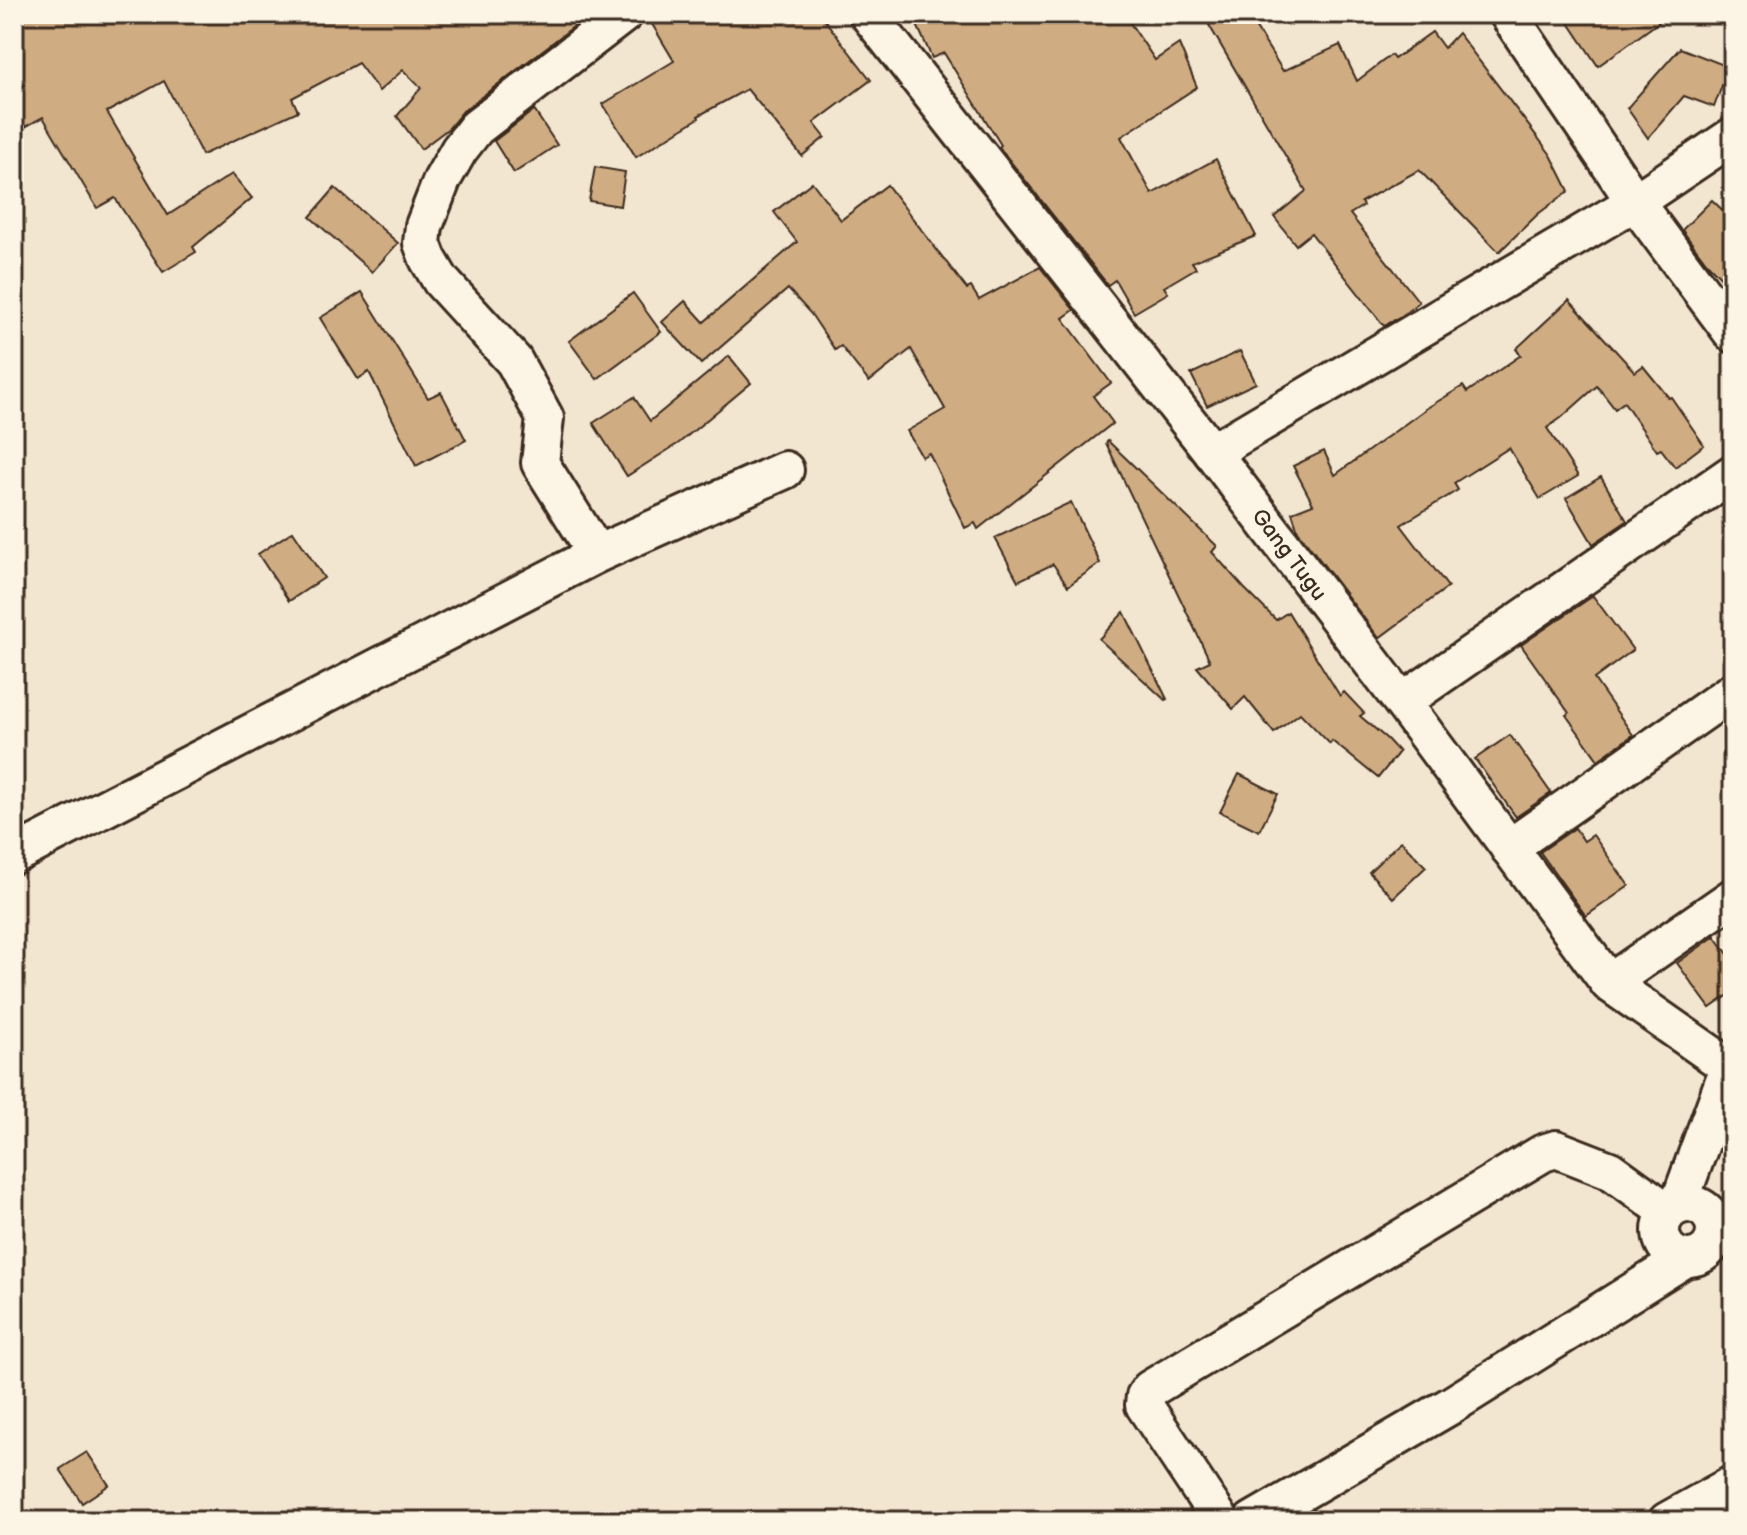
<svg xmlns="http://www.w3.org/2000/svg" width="1747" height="1535" font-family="'Balsamiq Sans',sans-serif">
  <rect width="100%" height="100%" fill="#f3e6d1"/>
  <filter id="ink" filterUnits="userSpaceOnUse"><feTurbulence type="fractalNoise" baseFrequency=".0125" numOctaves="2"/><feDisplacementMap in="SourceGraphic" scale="16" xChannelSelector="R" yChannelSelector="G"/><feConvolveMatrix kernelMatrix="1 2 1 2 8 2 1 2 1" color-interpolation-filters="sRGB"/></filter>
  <g filter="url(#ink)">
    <!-- building -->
    <g fill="#d0ac83" stroke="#3b2a1e" stroke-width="2">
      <polygon points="14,14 590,14 463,111 449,128 421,149 397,116 421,88 403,70 379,91 358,63 292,98 298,111 202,155 164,81 107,112 168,215 232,174 252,198 193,247 196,252 163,272 115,198 97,208 43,117 14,133"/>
      <polygon points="646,14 820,14 871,80 814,123 825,137 802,156 747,89 698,116 699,118 636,157 603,104 674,61"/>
      <polygon points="912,14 1124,14 1155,60 1179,44 1197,87 1121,137 1152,194 1216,159 1256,236 1192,262 1196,268 1164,287 1168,293 1134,313 1115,280 1108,285 999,147 1001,145 944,53 932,58"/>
      <polygon points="1227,14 1247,14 1283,71 1340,45 1357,81 1391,55 1394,59 1432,32 1444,48 1458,33 1551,155 1569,191 1538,214 1499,252 1419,170 1361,202 1363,206 1350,214 1419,302 1403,315 1384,326 1311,233 1296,245 1274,217 1306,191 1209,25"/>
      <polygon points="1563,14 1670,14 1598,66"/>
      <polygon points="1680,48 1729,67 1714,107 1684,96 1648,138 1627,108"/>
      <polygon points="534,110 557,145 514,173 494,141"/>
      <polygon points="595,167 625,172 620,206 589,201"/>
      <polygon points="812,182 841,220 887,185 967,289 971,287 979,300 1040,267 1074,310 1063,318 1111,383 1093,396 1113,423 978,529 975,523 965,528 929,453 922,457 907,431 945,409 911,349 869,382 841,346 835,350 811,314 788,289 701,364 662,322 685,301 704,322 797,242 774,212"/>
      <polygon points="335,188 398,243 372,272 310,217"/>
      <polygon points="1712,200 1733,220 1733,290 1706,262 1682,230"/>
      <polygon points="362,292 428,398 441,392 466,440 416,466 369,372 358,379 320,318"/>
      <polygon points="633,293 661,332 597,379 569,341"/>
      <polygon points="1569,300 1635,372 1643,366 1669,398 1671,397 1704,445 1675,467 1661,449 1657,451 1624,402 1615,409 1597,386 1561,418 1547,428 1578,476 1540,499 1509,448 1454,483 1458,490 1401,525 1448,587 1379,638 1298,531 1292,512 1313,504 1293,466 1324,451 1335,475 1427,408 1463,386 1467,392 1521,355 1516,349"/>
      <polygon points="1240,351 1256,383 1207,406 1191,374"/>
      <polygon points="729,356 751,383 679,443 627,476 593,423 634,397 650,421"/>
      <polygon points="1108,441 1217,546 1212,552 1244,588 1276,620 1288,612 1340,696 1344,692 1364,713 1360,716 1387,739 1399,752 1378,778 1332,741 1330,744 1300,713 1274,733 1245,697 1233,709 1197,667 1210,661 1106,443"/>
      <polygon points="1601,477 1627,521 1593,544 1566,498"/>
      <polygon points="1071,502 1100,563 1068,586 1053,564 1018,581 995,538"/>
      <polygon points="293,531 324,578 289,601 258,554"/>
      <polygon points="1593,596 1633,650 1594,679 1633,735 1598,760 1566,715 1569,713 1521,645"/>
      <polygon points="1124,612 1167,699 1165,700 1099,639"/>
      <polygon points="1510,735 1551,793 1516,817 1475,759"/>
      <polygon points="1239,774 1278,794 1259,831 1220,812"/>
      <polygon points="1575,828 1584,841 1593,835 1629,886 1586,916 1540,852"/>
      <polygon points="1401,841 1426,867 1393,898 1369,872"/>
      <polygon points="1715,936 1733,961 1733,992 1710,1008 1677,963"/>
      <polygon points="87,1452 109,1485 82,1503 60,1469"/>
    </g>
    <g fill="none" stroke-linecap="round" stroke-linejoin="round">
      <defs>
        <g id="street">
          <polyline points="868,14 1212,452 1402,702 1609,983 1729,1067 1733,1068"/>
          <polyline points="1508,14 1635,202 1733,334"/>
          <polyline points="1212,452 1635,202 1733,136"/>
          <polyline points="597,554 540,463 545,418 514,361 441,281 428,259 422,243 424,226 442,180 459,150 476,128 624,14"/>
          <polyline points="1402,702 1733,473"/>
          <polyline points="1509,848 1733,691"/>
          <polyline points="14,855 597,554 785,470"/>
          <polyline points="1609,983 1733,897"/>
          <circle cx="1688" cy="1231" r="27"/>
          <polyline points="1678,1206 1729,1067"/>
          <polyline points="1221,1521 1144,1405 1145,1396 1150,1389 1543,1153 1556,1149 1610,1170 1668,1212"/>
          <polyline points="1252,1521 1450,1406 1686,1258"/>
          <polyline points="1667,1521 1733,1484"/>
        </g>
      </defs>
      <!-- street casing -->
      <use href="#street" stroke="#3b2a1e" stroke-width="42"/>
      <!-- street -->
      <use href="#street" stroke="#fcf5e5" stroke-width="36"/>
    </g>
  </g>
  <g text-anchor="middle" stroke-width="7" stroke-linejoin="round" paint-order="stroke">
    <!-- street labels -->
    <g font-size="22" fill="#3b2a1e" stroke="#fcf5e5">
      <text transform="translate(1290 554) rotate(53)" y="8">Gang Tugu</text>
    </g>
  </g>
  <!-- margin -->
  <rect width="1747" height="1535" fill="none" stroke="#fcf5e5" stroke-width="48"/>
  <rect x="24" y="24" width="1699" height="1487" fill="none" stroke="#3b2a1e" stroke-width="3" filter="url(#ink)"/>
</svg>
